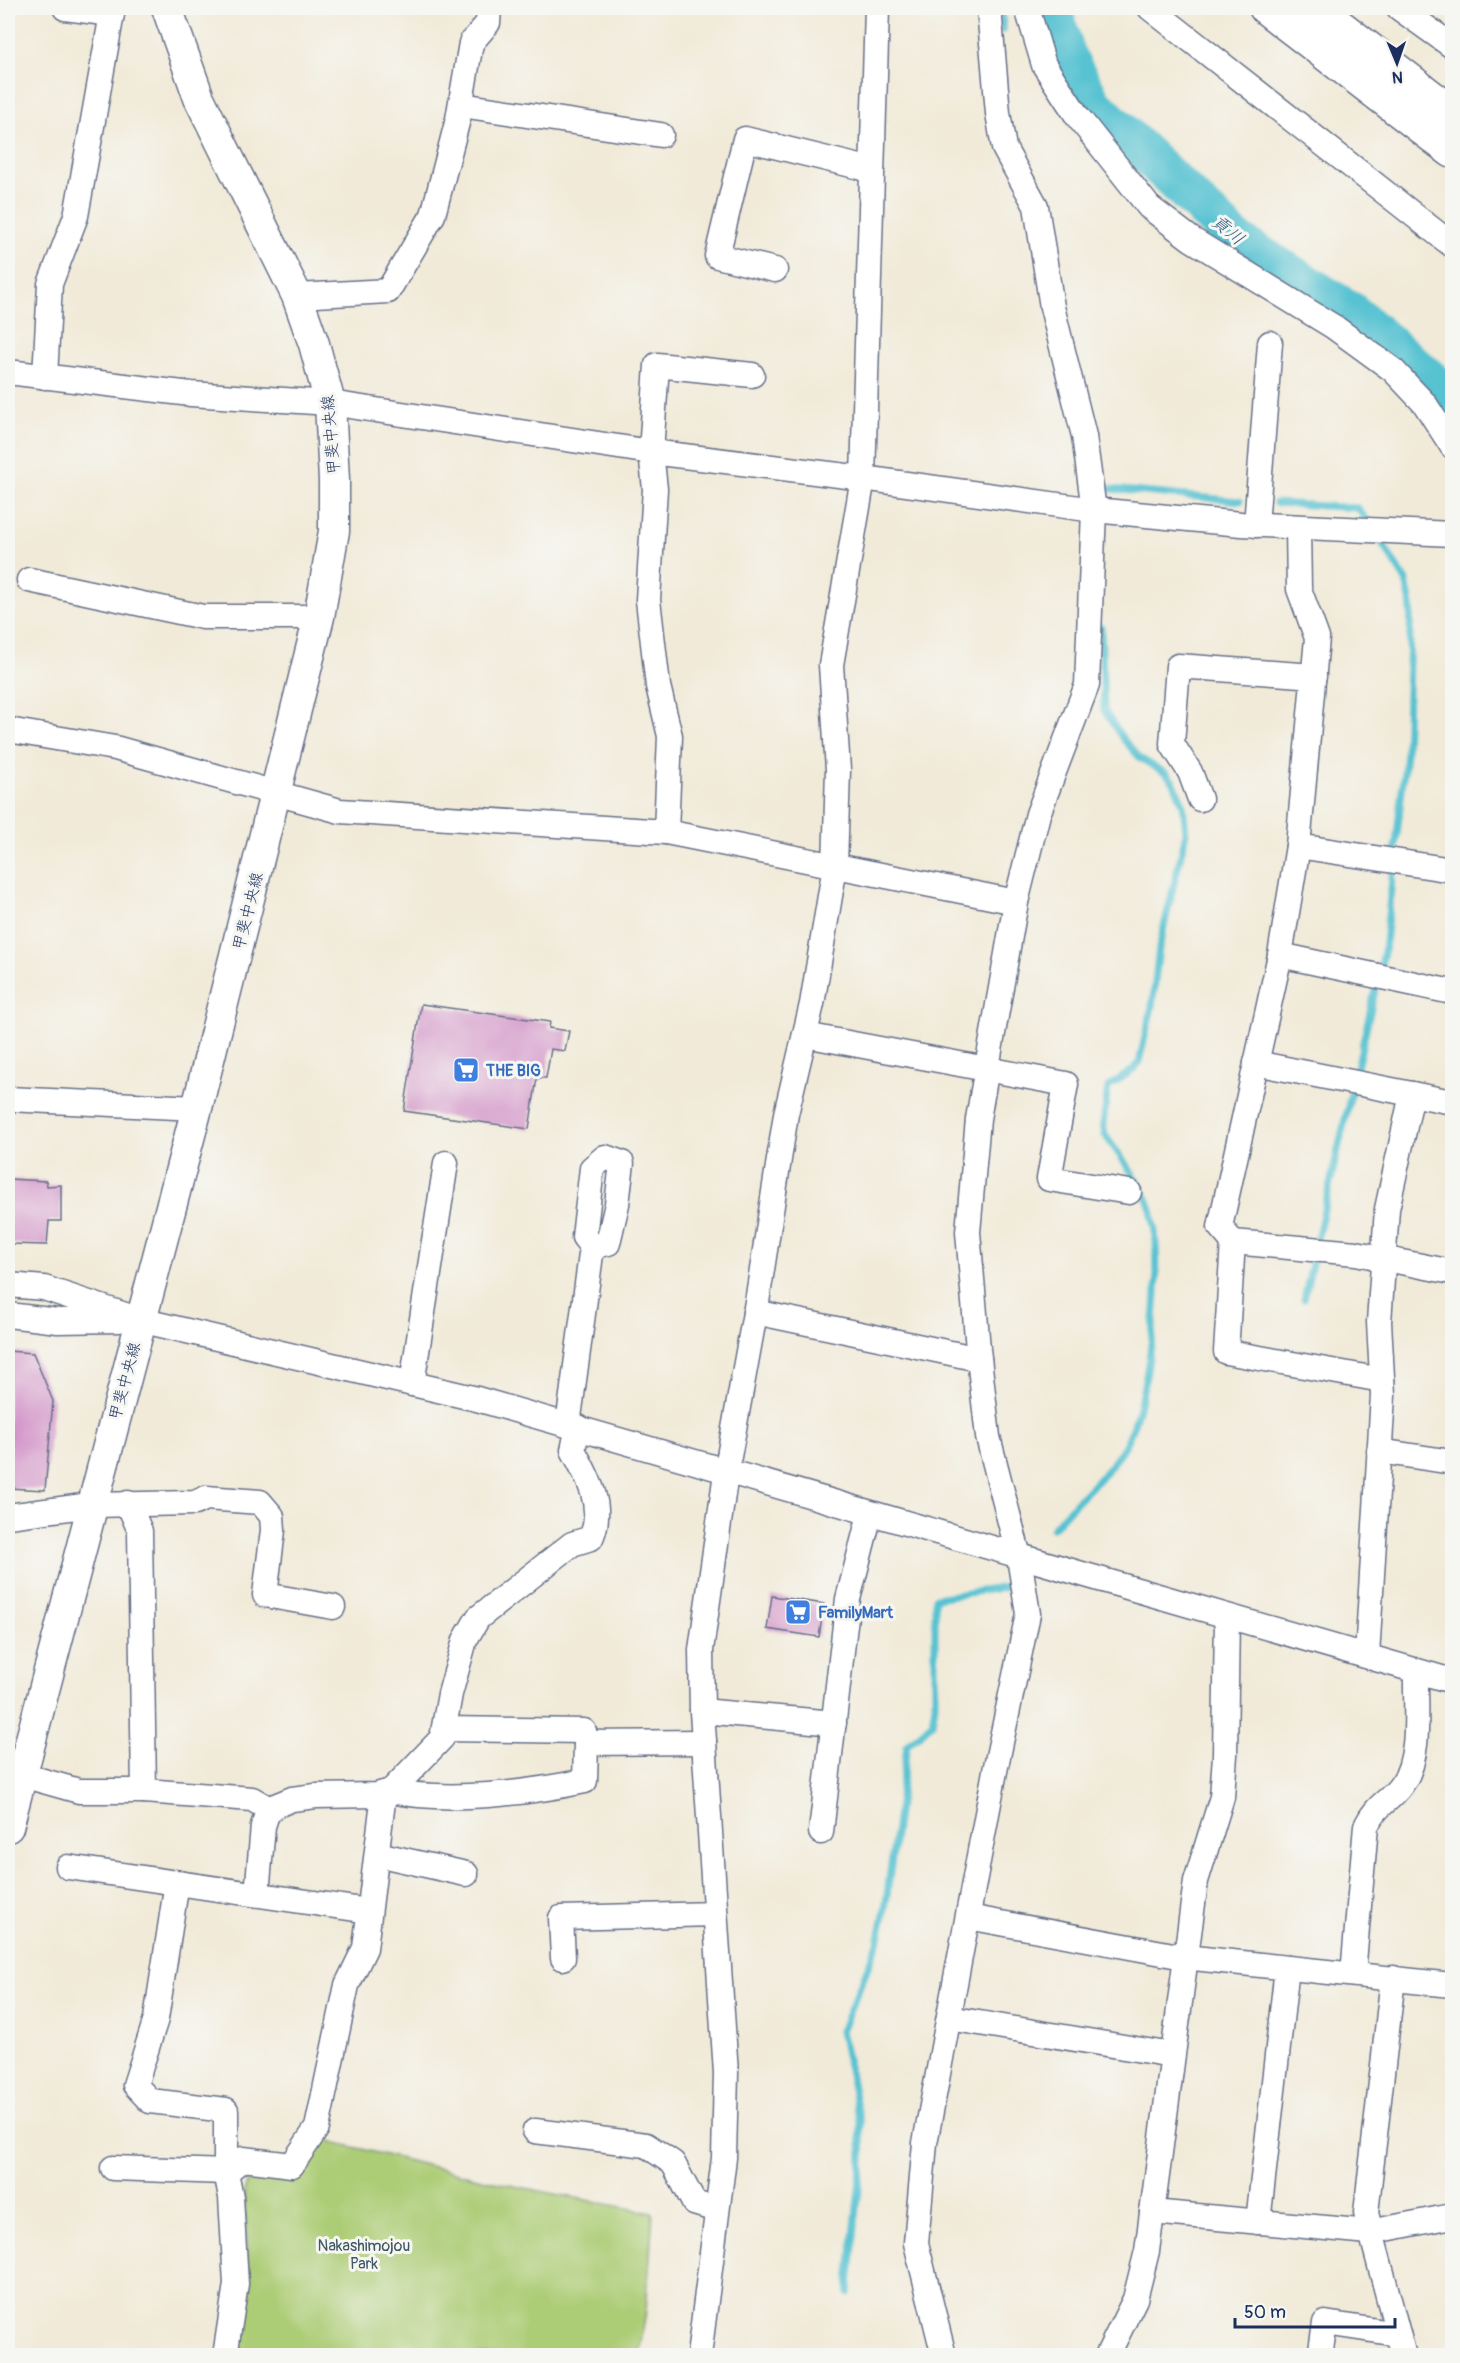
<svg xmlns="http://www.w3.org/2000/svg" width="1460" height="2363" font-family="Pangolin,'Klee One',sans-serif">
  <rect width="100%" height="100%" fill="#f6f6f2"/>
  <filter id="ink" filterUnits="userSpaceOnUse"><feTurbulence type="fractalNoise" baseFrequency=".0167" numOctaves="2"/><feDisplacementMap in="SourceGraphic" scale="12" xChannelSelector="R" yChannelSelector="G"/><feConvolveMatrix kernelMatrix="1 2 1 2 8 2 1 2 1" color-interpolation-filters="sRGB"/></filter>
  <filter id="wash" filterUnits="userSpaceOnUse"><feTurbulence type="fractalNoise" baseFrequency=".008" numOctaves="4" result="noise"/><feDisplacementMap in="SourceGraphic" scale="24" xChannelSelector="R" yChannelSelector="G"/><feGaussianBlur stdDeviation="1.35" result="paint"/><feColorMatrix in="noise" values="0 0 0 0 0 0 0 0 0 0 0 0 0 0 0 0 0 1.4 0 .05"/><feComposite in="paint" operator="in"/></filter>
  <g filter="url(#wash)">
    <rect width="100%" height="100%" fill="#f1ead8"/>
    <!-- green -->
    <polygon fill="#accc74" stroke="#647e69" stroke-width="1.5" points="321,2139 494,2182 653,2213 646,2311 639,2355 236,2356 249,2281 244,2191 252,2170 299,2177"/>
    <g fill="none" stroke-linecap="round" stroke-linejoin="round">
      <!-- stream -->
      <g stroke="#57c2d2" stroke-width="7">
        <polyline points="1002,8 1003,30"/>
        <polyline points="1013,133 1016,145 1038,185"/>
        <polyline points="1100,488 1240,501"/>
        <polyline points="1276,503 1358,508 1369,524"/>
        <polyline points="1316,1244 1384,952 1406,753 1411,605 1406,581 1377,535"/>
        <polyline points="1304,1299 1314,1255"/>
        <path d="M 1053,1528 C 1075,1500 1112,1472 1127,1441 C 1150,1395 1169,1246 1147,1199 C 1137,1177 1119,1155 1105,1135 L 1103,1124 L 1108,1087 L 1133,1070 L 1139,1062 L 1152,1007 L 1159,948 L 1186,833 L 1183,804 L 1174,783 L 1167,774 L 1140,758 L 1123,739 L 1104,710 L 1101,627"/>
        <polyline points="848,2293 862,2160 860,2121 841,2031 878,1943 885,1910 907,1745 932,1724 935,1704 935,1598 1008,1587 1012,1584"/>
      </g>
      <!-- river -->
      <polyline stroke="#57c2d2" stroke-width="39" points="1052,8 1067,57 1093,104 1235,239 1351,311 1433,381 1452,408"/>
    </g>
    <g id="blocks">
      <!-- building -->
      <g fill="#d292c7">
        <polygon points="421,1004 550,1022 549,1028 569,1031 565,1051 551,1049 546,1078 537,1078 529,1129 404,1111"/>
        <polygon points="8,1179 46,1181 47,1186 61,1185 61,1221 49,1221 47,1245 8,1244"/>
        <polygon points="8,1351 33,1353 53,1401 45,1490 8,1488"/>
        <polygon points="772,1596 824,1604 819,1637 767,1629"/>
      </g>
    </g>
  </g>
  <g filter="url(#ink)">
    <use href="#blocks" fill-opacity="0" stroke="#667089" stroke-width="1.5"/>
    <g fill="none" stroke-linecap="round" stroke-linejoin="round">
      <defs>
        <g id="minor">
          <polyline points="65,8 112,14"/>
          <polyline points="1027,8 1044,65 1078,117 1149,207 1191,239 1334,327 1393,370 1425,404 1452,446"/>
          <polyline points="1150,8 1452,245"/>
          <polyline points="1399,8 1452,46"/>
          <polyline points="461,105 661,135"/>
          <polyline points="775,270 717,256 745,139 872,170"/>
          <polyline points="297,296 388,291 433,215 458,119 471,43 488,23 489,8"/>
          <polyline points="8,372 191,394 330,403 651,452 863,478 1094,510 1241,524 1452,534"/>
          <polyline points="45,377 50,284 76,216 113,8"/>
          <polyline points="1256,525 1270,343"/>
          <polyline points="1298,527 1299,589 1317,638 1298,846 1280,955 1220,1227 1233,1242 1356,1253 1452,1272"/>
          <polyline points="29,580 203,617 319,617"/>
          <polyline points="8,730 115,748 340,811 666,832 1016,902"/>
          <polyline points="1200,799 1190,772 1172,744 1178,666 1314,676"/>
          <polyline points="666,832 670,736 658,686 648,600 655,489 651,452 657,365 752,375"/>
          <polyline points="1298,846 1452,870"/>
          <polyline points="1280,955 1452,992"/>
          <polyline points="805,1035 1066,1084 1049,1179 1129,1192"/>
          <polyline points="1256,1063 1452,1102"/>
          <polyline points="8,1099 197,1108"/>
          <polygon points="605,1157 622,1163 617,1204 608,1243 592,1247 584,1237 592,1168"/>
          <polyline points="1233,1242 1226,1352 1382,1380"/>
          <polyline points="8,1285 44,1288 140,1320 477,1399 1452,1681"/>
          <polyline points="755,1312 979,1359"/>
          <polyline points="8,1315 58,1321 119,1320"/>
          <polyline points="412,1384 446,1163"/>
          <polyline points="568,1425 592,1247"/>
          <polyline points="1379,1451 1452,1462"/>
          <polyline points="128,1503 140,1531 144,1791"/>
          <polyline points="8,1516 91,1505 195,1503 206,1498 260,1502 272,1516 273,1530 265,1595 333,1607"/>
          <polyline points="1367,1656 1383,1395 1379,1322 1387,1209 1412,1094"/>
          <polyline points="702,1711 834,1723"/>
          <polyline points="444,1729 584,1731 586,1743 704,1742"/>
          <polyline points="8,1771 79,1791 144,1791 252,1799 271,1810"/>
          <path d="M 391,1791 C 449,1803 528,1793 585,1781 L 586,1743"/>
          <polyline points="821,1832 848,1599 870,1514"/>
          <polyline points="377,1854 466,1874"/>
          <polyline points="68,1867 369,1911"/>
          <polyline points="177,1882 156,2019 135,2085 150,2101 226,2110 226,2172 231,2197 236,2284 225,2356"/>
          <path d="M 257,1894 L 263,1826 L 267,1814 L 275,1806 L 292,1799 L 316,1796 L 376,1795 L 391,1791 L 442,1738 L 450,1694 L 465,1640 L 478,1618 L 572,1544 L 591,1538 C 605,1507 588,1477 573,1450 L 578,1427"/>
          <polyline points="968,1917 1184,1957 1452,1985"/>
          <polyline points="563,1958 561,1918 715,1914"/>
          <path d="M 1353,1974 L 1366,1826 C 1377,1803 1390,1802 1402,1784 C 1422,1757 1415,1704 1416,1671"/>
          <polyline points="1393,1978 1366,2213 1404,2356"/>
          <polyline points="949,2018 1172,2055"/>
          <polyline points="535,2131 646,2145 673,2163 694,2203 717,2210"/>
          <polyline points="113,2168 226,2172 243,2159 292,2165 317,2128 347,1985 365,1948 384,1793"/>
          <polyline points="1152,2212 1370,2232 1452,2216"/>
          <polyline points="1258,2222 1287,1968"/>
          <polyline points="699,2356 724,2158 726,2073 702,1711 701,1650 726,1473 757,1302 786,1114 812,1004 835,866 838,770 831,665 863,478 877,8"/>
          <polyline points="944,2356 916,2243 925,2143 995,1771 1028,1614 1019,1557 988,1437 978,1349 968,1232 978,1119 1016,902 1038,814 1087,685 1094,510 1084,436 1052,307 1036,206 1004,148 998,113 989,8"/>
          <polyline points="1107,2356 1135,2299 1147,2251 1196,1881 1222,1797 1225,1755 1227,1617"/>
          <polyline points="1320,2356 1325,2323 1398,2334"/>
        </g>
        <polyline id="major" points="8,1827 197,1108 319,617 334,531 334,480 330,403 314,344 297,296 199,98 167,8"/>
        <g id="highway">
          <polyline points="1266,8 1452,151"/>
          <polyline points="1316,8 1452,113"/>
        </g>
      </defs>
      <!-- minor casing -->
      <use href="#minor" stroke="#667089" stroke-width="27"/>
      <!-- major casing -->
      <use href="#major" stroke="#667089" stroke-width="33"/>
      <!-- highway casing -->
      <use href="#highway" stroke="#667089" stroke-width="36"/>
      <!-- minor -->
      <use href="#minor" stroke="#fff" stroke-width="24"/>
      <!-- major -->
      <use href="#major" stroke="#fff" stroke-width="30"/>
      <!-- highway -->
      <use href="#highway" stroke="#fff" stroke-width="33"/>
    </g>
  </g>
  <!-- icons -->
  <defs>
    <symbol id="supermarket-square" viewBox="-11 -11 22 22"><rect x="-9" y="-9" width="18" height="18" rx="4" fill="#3f7fe0" stroke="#f6f6f2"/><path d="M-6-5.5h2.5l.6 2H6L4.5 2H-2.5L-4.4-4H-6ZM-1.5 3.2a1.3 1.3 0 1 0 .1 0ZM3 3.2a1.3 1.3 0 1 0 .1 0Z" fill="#fff"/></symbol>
  </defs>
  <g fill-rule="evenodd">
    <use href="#supermarket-square" x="451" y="1055" width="30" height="30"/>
    <use href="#supermarket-square" x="783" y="1597" width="30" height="30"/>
  </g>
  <g text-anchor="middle" stroke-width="6" stroke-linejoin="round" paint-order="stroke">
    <!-- street labels -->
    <g font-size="16" fill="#1b2f5e" stroke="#f6f6f2">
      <text transform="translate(330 435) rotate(-95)" y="6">甲斐中央線</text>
      <text transform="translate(247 911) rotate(-76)" y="6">甲斐中央線</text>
      <text transform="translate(124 1381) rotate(-75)" y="6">甲斐中央線</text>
    </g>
    <!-- shop labels -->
    <g font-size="16" font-weight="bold" fill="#366cbe" stroke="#f6f6f2" text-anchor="start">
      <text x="486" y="1076">THE BIG</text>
      <text x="818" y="1618">FamilyMart</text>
    </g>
    <!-- park labels -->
    <g font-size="16" fill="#3f5664" stroke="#f6f6f2">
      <text x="364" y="2251">Nakashimojou<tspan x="364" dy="18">Park</tspan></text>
    </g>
    <!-- water labels -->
    <g font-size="18" font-style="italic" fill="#2d5b81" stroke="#f6f6f2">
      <text transform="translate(1228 230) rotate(40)" y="6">貢川</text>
    </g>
  </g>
  <!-- margin -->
  <rect width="1460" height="2363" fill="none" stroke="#f6f6f2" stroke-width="30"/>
  <!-- north arrow -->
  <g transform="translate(1397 63) rotate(178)" stroke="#f6f6f2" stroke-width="4.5" paint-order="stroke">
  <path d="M0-4.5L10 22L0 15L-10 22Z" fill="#1b2f5e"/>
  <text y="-9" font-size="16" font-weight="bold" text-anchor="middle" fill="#1b2f5e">N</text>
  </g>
  <!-- scale -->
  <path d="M1235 2318v9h160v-9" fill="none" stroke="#1b2f5e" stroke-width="3"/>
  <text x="1244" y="2318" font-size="18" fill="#1b2f5e" stroke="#f6f6f2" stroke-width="4.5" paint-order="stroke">50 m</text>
</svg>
